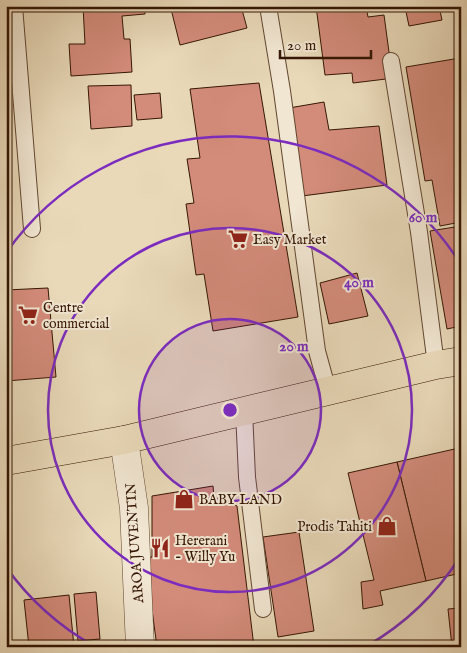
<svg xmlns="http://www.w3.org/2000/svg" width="467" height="653" font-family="'IM FELL English',serif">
  <rect width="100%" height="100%" fill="#e9d9b9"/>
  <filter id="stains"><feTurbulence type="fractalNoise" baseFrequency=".004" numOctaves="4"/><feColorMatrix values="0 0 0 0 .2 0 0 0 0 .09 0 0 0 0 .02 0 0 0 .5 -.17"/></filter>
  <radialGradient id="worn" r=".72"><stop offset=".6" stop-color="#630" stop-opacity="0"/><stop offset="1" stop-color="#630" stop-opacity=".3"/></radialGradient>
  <!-- building -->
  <g fill="#d38b7a" stroke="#351604">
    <polygon points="83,6 145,6 145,14 122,16 124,39 130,39 132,72 71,76 69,44 85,44"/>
    <polygon points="176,6 241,6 247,28 180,45 171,9"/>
    <polygon points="316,6 366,6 368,17 384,15 391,67 385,68 386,79 353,83 352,73 325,75"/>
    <polygon points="411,6 439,6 442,20 409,26 405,7"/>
    <polygon points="460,58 461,222 440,226 432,180 425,181 406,67"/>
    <polygon points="259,83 298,317 213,331 204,274 196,275 186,204 194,203 187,159 200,158 190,89"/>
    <polygon points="131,85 132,126 91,129 88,86"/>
    <polygon points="160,93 162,118 137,120 134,95"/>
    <polygon points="324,102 329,130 379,126 387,185 302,196 289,108"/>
    <polygon points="6,215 11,283 6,283"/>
    <polygon points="461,226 461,326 447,329 430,231"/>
    <polygon points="357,273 368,316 329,324 320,283"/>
    <polygon points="48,288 56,377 6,381 6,290"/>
    <polygon points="459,448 461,456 461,573 426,581 397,462"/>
    <polygon points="397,462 426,581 380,591 383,605 363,609 361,582 374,580 348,473"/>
    <polygon points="213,486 214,497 237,506 254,647 157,647 145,558 152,557 152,496"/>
    <polygon points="299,532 314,631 278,637 263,537"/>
    <polygon points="96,592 100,639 78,641 74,594"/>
    <polygon points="69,595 74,647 29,647 24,600"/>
    <polygon points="461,608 461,647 452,647 448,609"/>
  </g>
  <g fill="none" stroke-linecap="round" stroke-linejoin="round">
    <defs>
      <g id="lane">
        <polyline points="14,6 32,229"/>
        <polyline points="268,6 282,91 317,351 328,391"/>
        <polyline points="391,61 419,232 436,365"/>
        <polyline points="244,411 247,477 263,609"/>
      </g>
      <polyline id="street" points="124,440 134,508 140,647"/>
      <polyline id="primary" points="6,461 124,440 436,365 461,361"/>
    </defs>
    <!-- lane casing -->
    <use href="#lane" stroke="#624731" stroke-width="18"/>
    <!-- street casing -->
    <use href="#street" stroke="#624731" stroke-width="29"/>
    <!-- primary casing -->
    <use href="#primary" stroke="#351604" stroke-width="29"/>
    <!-- lane -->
    <use href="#lane" stroke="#f1e6d2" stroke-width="16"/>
    <!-- street -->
    <use href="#street" stroke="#f1e6d2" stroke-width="28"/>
    <!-- primary -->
    <use href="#primary" stroke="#e9d9b9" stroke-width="28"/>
  </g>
  <!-- distance rings -->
  <circle cx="230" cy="410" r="91" fill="#7b2cbf" fill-opacity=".12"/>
  <g fill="none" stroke="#7b2cbf" stroke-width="2.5">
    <circle cx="230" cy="410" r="91"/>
    <circle cx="230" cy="410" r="182"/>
    <path d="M460 557A273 273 0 0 1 367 646M94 646A273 273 0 0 1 6 567M6 253A273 273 0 0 1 460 263"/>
  </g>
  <!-- icons -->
  <defs>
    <symbol id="supermarket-bare" viewBox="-9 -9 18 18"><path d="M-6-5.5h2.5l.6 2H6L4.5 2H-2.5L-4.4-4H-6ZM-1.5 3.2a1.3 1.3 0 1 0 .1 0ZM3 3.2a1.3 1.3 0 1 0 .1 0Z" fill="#8f2418" stroke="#f1e6d2" stroke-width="2.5" paint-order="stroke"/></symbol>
    <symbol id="shop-bare" viewBox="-9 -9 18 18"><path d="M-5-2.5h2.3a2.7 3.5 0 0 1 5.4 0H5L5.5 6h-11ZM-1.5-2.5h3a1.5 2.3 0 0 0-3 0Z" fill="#8f2418" stroke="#f1e6d2" stroke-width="2.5" paint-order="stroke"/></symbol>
    <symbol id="restaurant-bare" viewBox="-9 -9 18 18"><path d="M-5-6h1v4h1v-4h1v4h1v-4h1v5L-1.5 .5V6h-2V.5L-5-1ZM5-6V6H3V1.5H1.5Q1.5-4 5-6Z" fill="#8f2418" stroke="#f1e6d2" stroke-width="2.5" paint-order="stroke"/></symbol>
  </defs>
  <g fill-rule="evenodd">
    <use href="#supermarket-bare" x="224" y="225" width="28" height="28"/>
    <use href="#supermarket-bare" x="14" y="301" width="28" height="28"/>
    <use href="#shop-bare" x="170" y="485" width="28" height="28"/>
    <use href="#shop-bare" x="373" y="512" width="28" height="28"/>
    <use href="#restaurant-bare" x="146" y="534" width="28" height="28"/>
  </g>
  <g text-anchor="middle" stroke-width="4" stroke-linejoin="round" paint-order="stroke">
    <!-- poi labels -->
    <g font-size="14" fill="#351604" stroke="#f1e6d2" text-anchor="start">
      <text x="253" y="244">Easy Market</text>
      <text x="43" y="312">Centre<tspan x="43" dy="16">commercial</tspan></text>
      <text x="199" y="504">BABY LAND</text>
      <text x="372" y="531" text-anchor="end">Prodis Tahiti</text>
      <text x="175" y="545">Hererani<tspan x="175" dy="16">- Willy Yu</tspan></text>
    </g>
    <!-- street labels -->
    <g font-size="14" fill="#351604" stroke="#f1e6d2">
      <text transform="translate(134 543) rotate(-94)" y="5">AROA JUVENTIN</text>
    </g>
  </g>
  <circle cx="230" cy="410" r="8" fill="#7b2cbf" stroke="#f1e6d2" stroke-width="2.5"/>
  <g font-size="15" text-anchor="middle" font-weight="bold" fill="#7b2cbf" stroke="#f1e6d2" stroke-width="4" stroke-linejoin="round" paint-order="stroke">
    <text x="423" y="222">60 m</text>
    <text x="359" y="287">40 m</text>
    <text x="294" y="351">20 m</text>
  </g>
  <!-- margin -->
  <rect width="467" height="653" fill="none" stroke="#e9d9b9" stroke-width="25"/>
  <rect x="8" y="8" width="452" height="638" fill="none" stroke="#351604" stroke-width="2.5"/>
  <rect x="12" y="12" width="442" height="628" fill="none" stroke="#351604"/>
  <!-- scale -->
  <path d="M280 50v8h91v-8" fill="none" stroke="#351604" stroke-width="2.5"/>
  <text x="287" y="50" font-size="15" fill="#351604" stroke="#f1e6d2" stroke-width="4" paint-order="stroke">20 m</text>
  <rect width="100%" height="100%" filter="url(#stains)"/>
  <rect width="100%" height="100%" fill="url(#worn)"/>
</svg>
